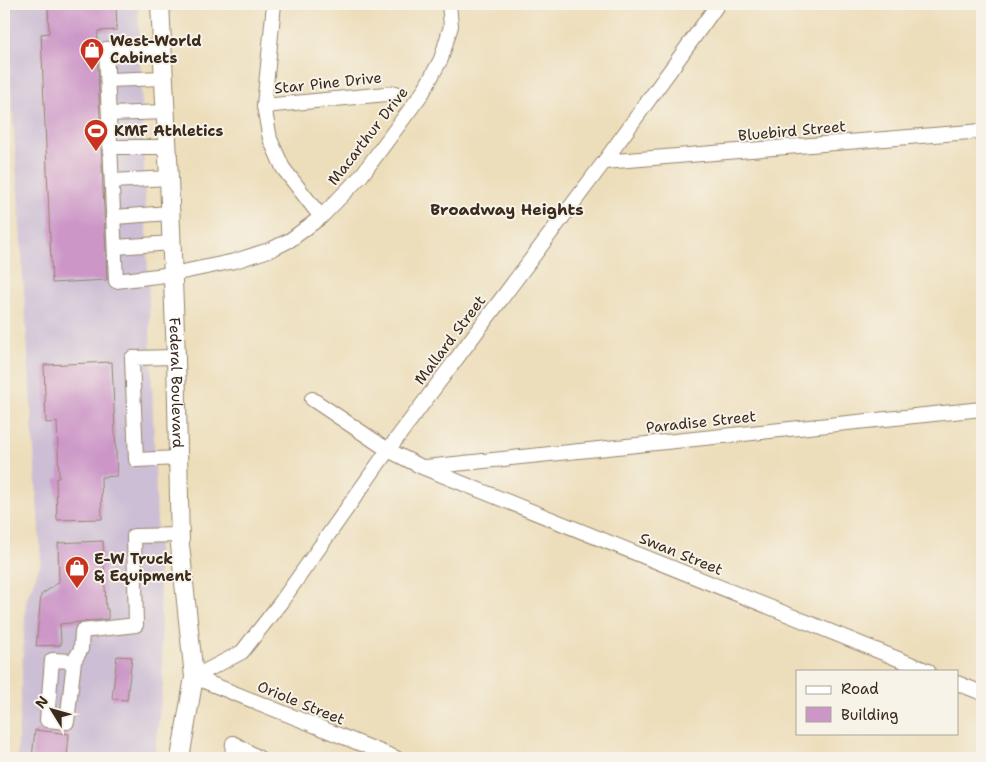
<svg xmlns="http://www.w3.org/2000/svg" width="986" height="762" font-family="'Shantell Sans',sans-serif">
  <rect width="100%" height="100%" fill="#f7f3e8"/>
  <filter id="ink" filterUnits="userSpaceOnUse"><feTurbulence type="fractalNoise" baseFrequency=".02" numOctaves="2"/><feDisplacementMap in="SourceGraphic" scale="10" xChannelSelector="R" yChannelSelector="G"/><feConvolveMatrix kernelMatrix="1 2 1 2 8 2 1 2 1" color-interpolation-filters="sRGB"/></filter>
  <filter id="wash" filterUnits="userSpaceOnUse"><feTurbulence type="fractalNoise" baseFrequency=".0096" numOctaves="4" result="noise"/><feDisplacementMap in="SourceGraphic" scale="20" xChannelSelector="R" yChannelSelector="G"/><feGaussianBlur stdDeviation="1.12" result="paint"/><feColorMatrix in="noise" values="0 0 0 0 0 0 0 0 0 0 0 0 0 0 0 0 0 1.4 0 .05"/><feComposite in="paint" operator="in"/></filter>
  <g filter="url(#wash)">
    <rect width="100%" height="100%" fill="#eddebb"/>
    <!-- industrial -->
    <polygon fill="#ccbed4" points="6,4 138,4 163,684 154,758 17,758 26,601 41,562"/>
    <g id="blocks">
      <!-- building -->
      <g fill="#cc96c7">
        <polygon points="48,4 116,4 117,30 98,31 97,49 107,280 52,283 41,34 49,33"/>
        <polygon points="112,362 117,476 101,477 102,519 57,520 56,478 59,478 57,422 46,423 44,365"/>
        <polygon points="103,541 106,609 108,609 108,619 60,624 61,645 36,646 41,595 59,582 58,543"/>
        <polygon points="117,656 132,657 127,700 112,699"/>
        <polygon points="35,730 69,734 67,758 32,758"/>
      </g>
    </g>
  </g>
  <g filter="url(#ink)">
    <use href="#blocks" fill-opacity="0" stroke="#94846c" stroke-width="1"/>
    <g fill="none" stroke-linecap="round" stroke-linejoin="round">
      <defs>
        <g id="minor">
          <polyline points="274,4 264,106 270,139 283,168 321,217"/>
          <polyline points="162,47 106,49 116,281 173,274 235,261 272,249 290,240 321,217 361,176 423,92 441,59 451,26 449,4"/>
          <polyline points="108,80 164,78"/>
          <polyline points="264,106 396,93"/>
          <polyline points="109,114 166,112"/>
          <polyline points="111,147 168,147"/>
          <polyline points="604,162 982,131"/>
          <polyline points="112,181 169,178"/>
          <polyline points="114,217 170,213"/>
          <polyline points="116,247 172,243"/>
          <polyline points="176,357 132,358 136,460 178,458"/>
          <polyline points="312,399 388,450 422,467 928,671"/>
          <polyline points="426,467 982,409"/>
          <polyline points="74,661 52,660 47,720 67,722 74,661 81,649 82,631 136,625 134,536 180,535"/>
          <polyline points="194,677 242,652 281,602 388,450 604,162 718,4"/>
          <polyline points="194,677 396,758"/>
          <polyline points="957,683 982,693"/>
          <polyline points="232,758 233,743 259,758"/>
        </g>
        <g id="major">
          <path id="s1" d="M 160,4 L 169,178 L 176,357 L 180,545 L 194,677 L 180,758"/>
        </g>
      </defs>
      <!-- minor casing -->
      <use href="#minor" stroke="#94846c" stroke-width="16"/>
      <!-- major casing -->
      <use href="#major" stroke="#94846c" stroke-width="20"/>
      <!-- minor -->
      <use href="#minor" stroke="#fff" stroke-width="14"/>
      <!-- major -->
      <use href="#major" stroke="#fff" stroke-width="18"/>
    </g>
  </g>
  <!-- icons -->
  <defs>
    <symbol id="shop-pin" viewBox="-11 -11 22 30"><path d="M0 17L-7.5 6A9.5 9.5 0 1 1 7.5 6Z" fill="#c8321e" stroke="#f7f3e8"/><path d="M-5-2.5h2.3a2.7 3.5 0 0 1 5.4 0H5L5.5 6h-11ZM-1.5-2.5h3a1.5 2.3 0 0 0-3 0Z" fill="#fff"/></symbol>
    <symbol id="stadium-pin" viewBox="-11 -11 22 30"><path d="M0 17L-7.5 6A9.5 9.5 0 1 1 7.5 6Z" fill="#c8321e" stroke="#f7f3e8"/><path d="M0-5a6.5 5 0 1 0 0 10a6.5 5 0 1 0 0-10ZM-3.5-1.8h7v3.6h-7Z" fill="#fff"/></symbol>
  </defs>
  <g fill-rule="evenodd">
    <use href="#shop-pin" x="78" y="36" width="28" height="38"/>
    <use href="#stadium-pin" x="82" y="117" width="28" height="38"/>
    <use href="#shop-pin" x="63" y="554" width="28" height="38"/>
  </g>
  <g text-anchor="middle" stroke-width="4" stroke-linejoin="round" paint-order="stroke">
    <!-- poi labels -->
    <g font-size="15" font-weight="bold" fill="#3b2a1e" stroke="#f7f3e8" text-anchor="start">
      <text x="110" y="46">West-World<tspan x="110" dy="17">Cabinets</tspan></text>
      <text x="114" y="136">KMF Athletics</text>
      <text x="94" y="564">E-W Truck<tspan x="94" dy="17">&amp; Equipment</tspan></text>
    </g>
    <!-- street labels -->
    <g font-size="15" fill="#3b2a1e" stroke="#f7f3e8">
      <text transform="translate(328 83) rotate(-6)" y="5">Star Pine Drive</text>
      <text transform="translate(792 131) rotate(-5)" y="5">Bluebird Street</text>
      <text transform="translate(368 136) rotate(-52)" y="5">Macarthur Drive</text>
      <text transform="translate(450 340) rotate(-53)" y="5">Mallard Street</text>
      <text dy="5" stroke="none"><textPath href="#s1" startOffset="379">Federal Boulevard</textPath></text>
      <text transform="translate(701 422) rotate(-6)" y="5">Paradise Street</text>
      <text transform="translate(681 554) rotate(22)" y="5">Swan Street</text>
      <text transform="translate(301 703) rotate(22)" y="5">Oriole Street</text>
    </g>
    <!-- neighbourhood labels -->
    <g font-size="16" font-weight="bold" fill="#3b2a1e" stroke="#f7f3e8">
      <text x="507" y="215">Broadway Heights</text>
    </g>
  </g>
  <!-- margin -->
  <rect width="986" height="762" fill="none" stroke="#f7f3e8" stroke-width="20"/>
  <!-- legend -->
  <rect x="796" y="670" width="162" height="65" fill="#f7f3e8" stroke="#aca397"/>
  <rect x="806" y="686" width="25" height="8" fill="#ffffff" stroke="#aca397"/>
  <text x="841" y="694" font-size="15" fill="#3b2a1e">Road</text>
  <rect x="806" y="707" width="25" height="15" fill="#cc96c7" stroke="#aca397"/>
  <text x="841" y="720" font-size="15" fill="#3b2a1e">Building</text>
  <!-- north arrow -->
  <g transform="translate(52 710) rotate(307)" stroke="#f7f3e8" stroke-width="4" paint-order="stroke">
  <path d="M0-4L9 19L0 12L-9 19Z" fill="#3b2a1e"/>
  <text y="-8" font-size="14" font-weight="bold" text-anchor="middle" fill="#3b2a1e">N</text>
  </g>
</svg>
